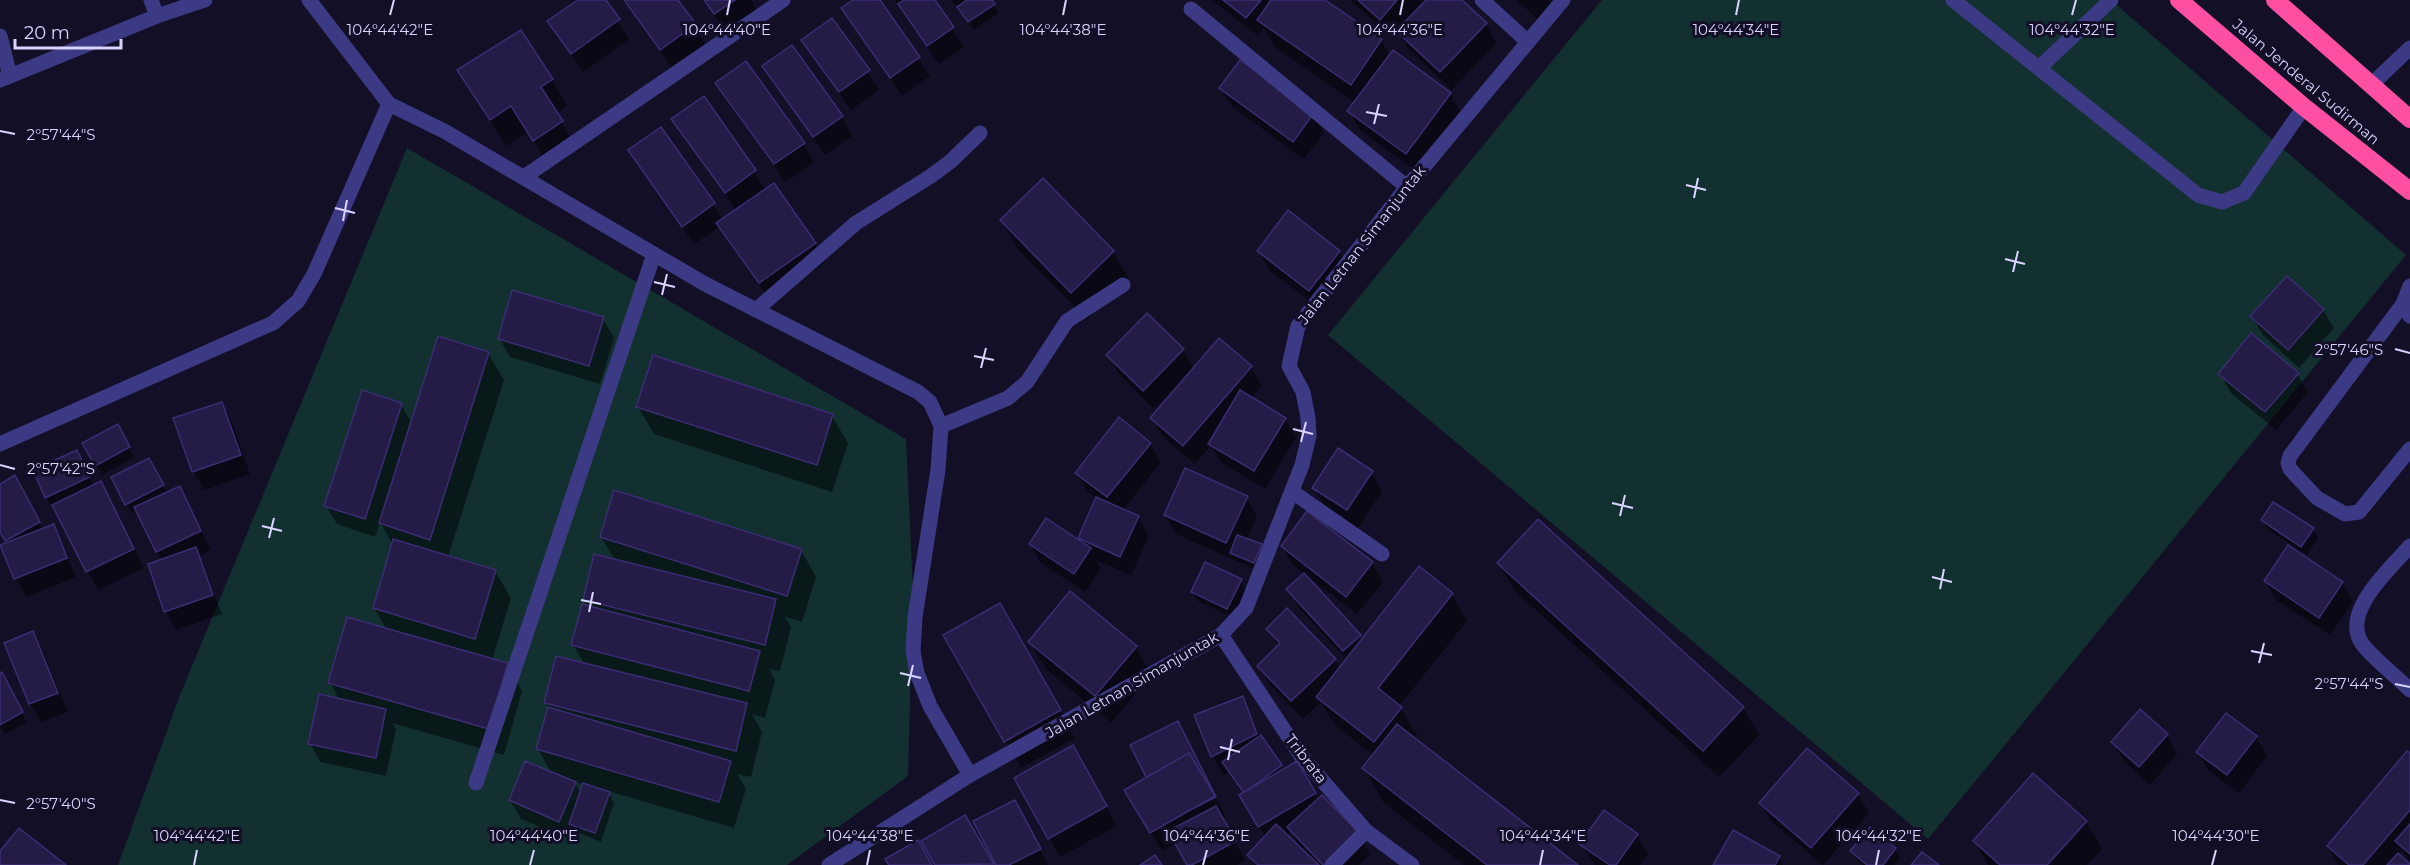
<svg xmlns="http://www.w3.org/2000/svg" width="2410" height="865" font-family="Montserrat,sans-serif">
  <rect width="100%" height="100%" fill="#130f26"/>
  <!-- green -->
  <g fill="#12302f">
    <polygon points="1602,0 2111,0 2406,255 1928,839 1328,335"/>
    <polygon points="407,148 906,439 913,590 908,776 787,865 118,865 180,695"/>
  </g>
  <!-- shadow -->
  <g fill="#0007" fill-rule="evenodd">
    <polygon points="580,0 604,0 629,39 583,72 549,22"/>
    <polygon points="623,0 677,0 705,44 671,67"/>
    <polygon points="704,0 751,0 757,11 726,32"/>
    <polygon points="856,0 878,0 930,76 902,96 843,9"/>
    <polygon points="894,0 933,0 964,47 939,64"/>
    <polygon points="951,0 990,0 999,13 974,30"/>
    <polygon points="1212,0 1322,0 1381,40 1390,56 1450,94 1461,113 1417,172 1360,130 1349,111 1355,103 1275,47 1264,28 1258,36"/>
    <polygon points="1350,0 1460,0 1486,24 1496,43 1452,90 1409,50 1398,30 1391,37"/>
    <polygon points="1516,0 1563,0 1542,23"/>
    <polygon points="832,20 879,90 851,110 803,40"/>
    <polygon points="764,66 842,117 852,136 825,155"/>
    <polygon points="459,71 552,79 567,106 556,114 577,149 550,167 528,132 506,146"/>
    <polygon points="717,83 803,144 814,162 785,182"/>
    <polygon points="1221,89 1313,114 1324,133 1304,159 1232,107"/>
    <polygon points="704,98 766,190 815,244 825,262 771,301 720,227 694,244 630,151 661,129 723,220 736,210 673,119"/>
    <polygon points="1043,180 1113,252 1129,279 1087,319 1017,248 1002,221"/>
    <polygon points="1259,251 1339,252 1350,271 1320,309 1269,270"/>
    <polygon points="2323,310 2334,328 2299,368 2263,335 2252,317"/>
    <polygon points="1147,315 1183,350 1194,369 1251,367 1262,386 1251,398 1285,419 1296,438 1265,489 1221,462 1211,445 1195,464 1163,437 1152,418 1177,390 1175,388 1154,409 1119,374 1108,355"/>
    <polygon points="603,319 614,338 600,384 510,357 499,338"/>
    <polygon points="488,353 504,380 448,557 495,571 511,598 492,660 507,664 522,691 504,755 392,723 396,729 386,776 320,762 310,743 340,701 330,682 387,630 374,608 393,545 380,522 375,537 337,524 326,506 401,405 412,423"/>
    <polygon points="2220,374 2297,374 2308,392 2276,430 2231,393"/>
    <polygon points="222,403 232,422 250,474 204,490 193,471"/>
    <polygon points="638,407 832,416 848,443 832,492 654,434"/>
    <polygon points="117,426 134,457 102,475 85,444"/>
    <polygon points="1150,444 1161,462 1123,510 1138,517 1149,536 1131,575 1096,560 1101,568 1085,592 1041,563 1030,544 1084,545 1080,538 1097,499 1087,491 1077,473"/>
    <polygon points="76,452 94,486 111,502 144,568 98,590 59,515 57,516 46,497"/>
    <polygon points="154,469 167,493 179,488 211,550 199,556 222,614 176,630 166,611 162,560 138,510 132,513 113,478"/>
    <polygon points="1371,472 1382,491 1358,528 1325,506 1314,488"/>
    <polygon points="0,485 25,496 43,530 53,526 76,577 26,597 16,578 8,543 0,529"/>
    <polygon points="1246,497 1257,516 1246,540 1261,545 1266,554 1259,571 1176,534 1165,515"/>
    <polygon points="1308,513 1372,563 1383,582 1357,614 1293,565 1282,546"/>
    <polygon points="1538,521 1743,708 1759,735 1719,777 1515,591 1499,564"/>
    <polygon points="2263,521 2313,529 2318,538 2307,555 2268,530"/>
    <path d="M 601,537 L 801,550 L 816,577 L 802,622 L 785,617 L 791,627 L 780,671 L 769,669 L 775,680 L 765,718 L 752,714 L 762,732 L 751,777 L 737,774 L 746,789 L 734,828 L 608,791 L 614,803 L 601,842 L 574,831 L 570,839 L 521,819 L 510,800 L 552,774 L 538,749 L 549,709 L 546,703 L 585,665 L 573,645 L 589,608 L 584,600 L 615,560 ZM 574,782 L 584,784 L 581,793 Z"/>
    <polygon points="1240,580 1246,589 1233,617 1198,601 1192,592"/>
    <polygon points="2266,581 2342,583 2353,602 2330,635 2276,600"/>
    <polygon points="1288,589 1359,636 1362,641 1452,594 1467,621 1399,706 1417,735 1413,739 1576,865 1464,865 1383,802 1364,768 1374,756 1334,724 1321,702 1303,719 1270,685 1259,666 1279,647 1268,629 1335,660 1340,669 1347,660 1299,608"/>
    <polygon points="1071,593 1136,647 1151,675 1111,723 1046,669 1030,642"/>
    <polygon points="1000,605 1075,738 1021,768 946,635"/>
    <polygon points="32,633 43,652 68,712 41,722 30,703"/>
    <polygon points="0,675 27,722 5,734 0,725"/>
    <path d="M 1242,697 L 1260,737 L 1283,771 L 1296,763 L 1318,800 L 1359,836 L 1370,854 L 1359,865 L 1255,865 L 1249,855 L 1266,838 L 1241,796 L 1244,794 L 1229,772 L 1223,775 L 1213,756 L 1196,716 ZM 1291,832 L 1301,849 L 1286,835 Z"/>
    <polygon points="1178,723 1226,817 1222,819 1245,860 1237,865 1189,865 1176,843 1162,851 1126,791 1148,778"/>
    <polygon points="2167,735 2177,754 2150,785 2124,761 2113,742"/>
    <polygon points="2256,737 2267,756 2239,793 2209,771 2198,752"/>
    <polygon points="1072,747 1117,826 1060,857 1016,778"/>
    <polygon points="2410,755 2410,862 2402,850 2398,855 2409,865 2339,865 2328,847"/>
    <polygon points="1858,794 1869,813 1823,865 1772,822 1761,803"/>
    <polygon points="965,817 992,865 937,865 923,841"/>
    <polygon points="1025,820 1048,865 997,865"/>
    <polygon points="2086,822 2102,849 2087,865 1988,865 1974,841"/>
    <polygon points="1870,829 1895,849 1900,858 1895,865 1863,865 1857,860 1852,851"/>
    <polygon points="1637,835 1648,854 1640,865 1595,865 1581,844"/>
    <polygon points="1779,857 1783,865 1715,865"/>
  </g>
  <!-- building -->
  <g fill="#241b47" stroke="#3b2d73" stroke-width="1.5">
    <polygon points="578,0 606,0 620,19 571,54 547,21"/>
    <polygon points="624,0 678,0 696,24 660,50"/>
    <polygon points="704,0 735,0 714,14"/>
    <polygon points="853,0 880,0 920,57 890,78 841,8"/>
    <polygon points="904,0 935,0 954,27 927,46 898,4"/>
    <polygon points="967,0 992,0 995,4 968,22 957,7"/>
    <polygon points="1223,0 1261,0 1246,18"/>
    <polygon points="1271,0 1325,0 1382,39 1351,85 1257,20"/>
    <polygon points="1358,0 1397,0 1380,20"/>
    <polygon points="1426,0 1462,0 1487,23 1440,72 1396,31"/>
    <polygon points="832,18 870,70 839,92 801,40"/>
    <polygon points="521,30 553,79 541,87 563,121 533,141 511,106 490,120 457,70"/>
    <polygon points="792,45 843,116 813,137 762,66"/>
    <polygon points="1393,50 1451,93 1406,154 1347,111"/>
    <polygon points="1240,60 1314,113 1293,142 1219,88"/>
    <polygon points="746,61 805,143 774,164 715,83"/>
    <polygon points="704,96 756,170 725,193 671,119"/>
    <polygon points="661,127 715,203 682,227 628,150"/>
    <polygon points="1043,178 1114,251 1071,293 1000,220"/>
    <polygon points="774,183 816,243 759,283 716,223"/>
    <polygon points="1288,210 1340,251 1309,291 1257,251"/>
    <polygon points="2287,276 2324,309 2288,350 2250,316"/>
    <polygon points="512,290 604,317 589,366 498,339"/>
    <polygon points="1147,313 1184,349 1143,391 1106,355"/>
    <polygon points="2251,333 2299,373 2265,412 2218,374"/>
    <polygon points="438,336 489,352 430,540 379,523"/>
    <polygon points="1219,338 1252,366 1183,446 1150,418"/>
    <polygon points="653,355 833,414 817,465 636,407"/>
    <polygon points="362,390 402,403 365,519 324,506"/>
    <polygon points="1240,390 1286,418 1254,471 1208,444"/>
    <polygon points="222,402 241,455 192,472 173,418"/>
    <polygon points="1119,417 1151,443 1107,497 1075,473"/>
    <polygon points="118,424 130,447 95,466 82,443"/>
    <polygon points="1338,448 1373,471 1347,510 1312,488"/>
    <polygon points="77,450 90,477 45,498 33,470"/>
    <polygon points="149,458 164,485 125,505 111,477"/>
    <polygon points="1185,468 1248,496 1226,543 1164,515"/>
    <polygon points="15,475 40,522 5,541 0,532 0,484"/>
    <polygon points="101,481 134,549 86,572 52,505"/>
    <polygon points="180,486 201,531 156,552 134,507"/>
    <polygon points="614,490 802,549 787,596 600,537"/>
    <polygon points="1096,497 1139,516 1120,557 1078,538"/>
    <polygon points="2273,502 2314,528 2301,547 2261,520"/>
    <polygon points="1307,511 1373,562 1346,597 1281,546"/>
    <polygon points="1046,518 1091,548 1074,574 1029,544"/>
    <polygon points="1538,519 1744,707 1703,751 1497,563"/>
    <polygon points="54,524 67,558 14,579 0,545"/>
    <polygon points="1237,535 1262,544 1254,563 1230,553"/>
    <polygon points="393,539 496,570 475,639 373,608"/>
    <polygon points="2288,545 2343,582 2319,618 2264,581"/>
    <polygon points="196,547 213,595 164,612 148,564"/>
    <polygon points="594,554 776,599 765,645 583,600"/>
    <polygon points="1205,562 1242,579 1227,609 1191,592"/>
    <polygon points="1419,566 1453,593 1378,688 1402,707 1374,742 1316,697"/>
    <polygon points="1304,573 1361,635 1343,651 1286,589"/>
    <polygon points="1070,591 1137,646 1095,696 1028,642"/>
    <polygon points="1000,603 1061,710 1004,742 943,635"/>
    <polygon points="582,604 760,651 749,691 571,645"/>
    <polygon points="1287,608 1336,659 1291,701 1257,666 1280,643 1266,629"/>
    <polygon points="347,617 508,663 489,729 328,683"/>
    <polygon points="33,631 58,693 29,704 4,643"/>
    <polygon points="556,656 747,703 736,751 544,703"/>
    <polygon points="2,672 23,712 0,725 0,674"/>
    <polygon points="319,694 386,709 376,758 308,744"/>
    <polygon points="1243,696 1257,734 1211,757 1194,715"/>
    <polygon points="548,707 731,761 719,802 536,749"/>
    <polygon points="2140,709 2168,734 2139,767 2111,742"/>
    <polygon points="2226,713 2257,736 2227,775 2196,752"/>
    <polygon points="1178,721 1216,797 1168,821 1130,745"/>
    <polygon points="1397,724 1578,865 1487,865 1362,768"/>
    <polygon points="1261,735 1282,765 1244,793 1222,762"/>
    <polygon points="1073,745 1107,806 1048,839 1014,778"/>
    <polygon points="1807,748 1859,793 1811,848 1759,803"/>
    <polygon points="2407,751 2410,753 2410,810 2363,865 2349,865 2327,846"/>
    <polygon points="1189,753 1215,796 1150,833 1124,790"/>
    <polygon points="525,761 576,782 559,822 509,800"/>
    <polygon points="1297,761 1316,793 1258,827 1239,795"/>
    <polygon points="2033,773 2087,821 2047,865 2000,865 1973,841"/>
    <polygon points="583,783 610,792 595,833 569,824"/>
    <polygon points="1322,795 1361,835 1329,865 1323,865 1287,827"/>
    <polygon points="1015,800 1041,849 1009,865 996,865 973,821"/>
    <polygon points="1216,806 1236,841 1192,865 1187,865 1168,831"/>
    <polygon points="1604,810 1638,834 1616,865 1610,865 1579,844"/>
    <polygon points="965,815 994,864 935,865 921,841"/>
    <polygon points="1276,824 1319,865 1258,865 1247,855"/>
    <polygon points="2410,824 2410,854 2395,841"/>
    <polygon points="1870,827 1896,848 1883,865 1867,865 1850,851"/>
    <polygon points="19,828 66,865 0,865 0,851"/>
    <polygon points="1733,830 1780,856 1775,865 1713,865"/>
    <polygon points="918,840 932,865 889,865 885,859"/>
    <polygon points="1922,852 1939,865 1911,865"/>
    <polygon points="2398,853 2410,864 2410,865 2387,865"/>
    <polygon points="1155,855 1162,865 1140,865"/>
  </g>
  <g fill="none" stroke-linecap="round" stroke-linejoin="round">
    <!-- minor -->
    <g stroke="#3d3a85" stroke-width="15">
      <polyline points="151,0 157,16"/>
      <polyline points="309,0 389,104 444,131 705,284 918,392 930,402 941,426 938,470 915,617 913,651 917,673 930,706 970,775"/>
      <polyline points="1482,0 1528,42"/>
      <polyline points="1953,0 2198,195 2222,202 2244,193 2304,107"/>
      <polyline points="1191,9 1407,187"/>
      <polyline points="0,36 10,76"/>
      <polyline points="2040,67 2111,0"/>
      <polyline points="0,80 157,16 205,0"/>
      <polyline points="2372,84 2410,48"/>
      <polyline points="524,177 783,0"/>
      <polyline points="2410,286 2403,304 2410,316"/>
      <polyline points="2403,304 2290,456 2288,463 2290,469 2317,498 2345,514 2359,512 2410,449"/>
      <polyline points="756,310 856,223 931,176 951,161 980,133"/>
      <polyline points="941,426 1008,398 1027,382 1067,321 1123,285"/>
      <polyline points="0,444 273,323 298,301 314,274 389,104"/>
      <polyline points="1294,493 1382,554"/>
      <path d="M 2410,546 C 2390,569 2339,613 2363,645 C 2376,661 2395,675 2410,690"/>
      <polyline points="1221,635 1302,757 1366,831 1412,865"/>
      <polyline points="476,783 654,254"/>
      <polyline points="829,865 970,775 1221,635 1246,608 1302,465 1309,436 1308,418 1303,392 1289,366 1298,326 1407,187 1563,0"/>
      <polyline points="1332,865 1366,831"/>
    </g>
    <!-- highway -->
    <g stroke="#ff4fa3" stroke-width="18">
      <polyline points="2179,0 2304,107 2410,191"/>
      <polyline points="2275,0 2410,119"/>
    </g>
  </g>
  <!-- ticks -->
  <path fill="none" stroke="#d9d4ff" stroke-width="2" d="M 390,15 L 394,0M 727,15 L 730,0M 1063,15 L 1066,0M 1400,15 L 1403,0M 1736,15 L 1739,0M 2072,15 L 2076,0M 1366,112 L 1387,116M 1374,124 L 1379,104M 0,131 L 15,134M 1686,185 L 1706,190M 1694,198 L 1698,178M 335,208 L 355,213M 343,221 L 347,200M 2005,259 L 2025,264M 2013,272 L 2018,251M 654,282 L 675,287M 662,295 L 667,274M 2395,349 L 2410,353M 974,356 L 994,360M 981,368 L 986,348M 1293,429 L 1313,434M 1301,442 L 1306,422M 0,465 L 15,469M 1612,503 L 1633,508M 1620,516 L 1625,495M 262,526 L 282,531M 269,538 L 274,518M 1932,577 L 1952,582M 1940,589 L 1944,569M 581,600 L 601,604M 589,612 L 593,592M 2251,651 L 2272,655M 2259,663 L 2264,643M 900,673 L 921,678M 2395,684 L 2410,687M 908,686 L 913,665M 1220,747 L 1240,752M 1228,760 L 1232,739M 0,800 L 15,803M 194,865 L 197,850M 530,865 L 534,850M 867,865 L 870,850M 1203,865 L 1207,850M 1540,865 L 1543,850M 1876,865 L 1879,850M 2212,865 L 2216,850"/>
  <g text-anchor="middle" stroke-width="6" stroke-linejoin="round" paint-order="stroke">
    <!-- street labels -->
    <g font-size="15" fill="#d9d4ff" stroke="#130f26">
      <text transform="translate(2306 82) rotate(40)" y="5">Jalan Jenderal Sudirman</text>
      <text transform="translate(1362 245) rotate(-52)" y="5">Jalan Letnan Simanjuntak</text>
      <text transform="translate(1132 685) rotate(-30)" y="5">Jalan Letnan Simanjuntak</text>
      <text transform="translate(1306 759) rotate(52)" y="5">Tribrata</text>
    </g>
  </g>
  <g font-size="15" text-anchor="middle" fill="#d9d4ff" stroke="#130f26" stroke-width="6" stroke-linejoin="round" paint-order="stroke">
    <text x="390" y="35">104°44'42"E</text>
    <text x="727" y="35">104°44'40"E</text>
    <text x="1063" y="35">104°44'38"E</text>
    <text x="1400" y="35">104°44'36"E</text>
    <text x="1736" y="35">104°44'34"E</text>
    <text x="2072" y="35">104°44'32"E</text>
    <text x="61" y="140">2°57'44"S</text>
    <text x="2349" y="355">2°57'46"S</text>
    <text x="61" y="474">2°57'42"S</text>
    <text x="2349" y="689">2°57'44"S</text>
    <text x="61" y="809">2°57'40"S</text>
    <text x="197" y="841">104°44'42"E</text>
    <text x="534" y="841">104°44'40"E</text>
    <text x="870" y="841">104°44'38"E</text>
    <text x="1207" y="841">104°44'36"E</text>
    <text x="1543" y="841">104°44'34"E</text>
    <text x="1879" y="841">104°44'32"E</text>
    <text x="2216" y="841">104°44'30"E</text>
  </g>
  <!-- scale -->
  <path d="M15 39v9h106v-9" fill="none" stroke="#d9d4ff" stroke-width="3"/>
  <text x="24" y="39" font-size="18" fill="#d9d4ff" stroke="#130f26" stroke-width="4.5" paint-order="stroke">20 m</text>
</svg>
